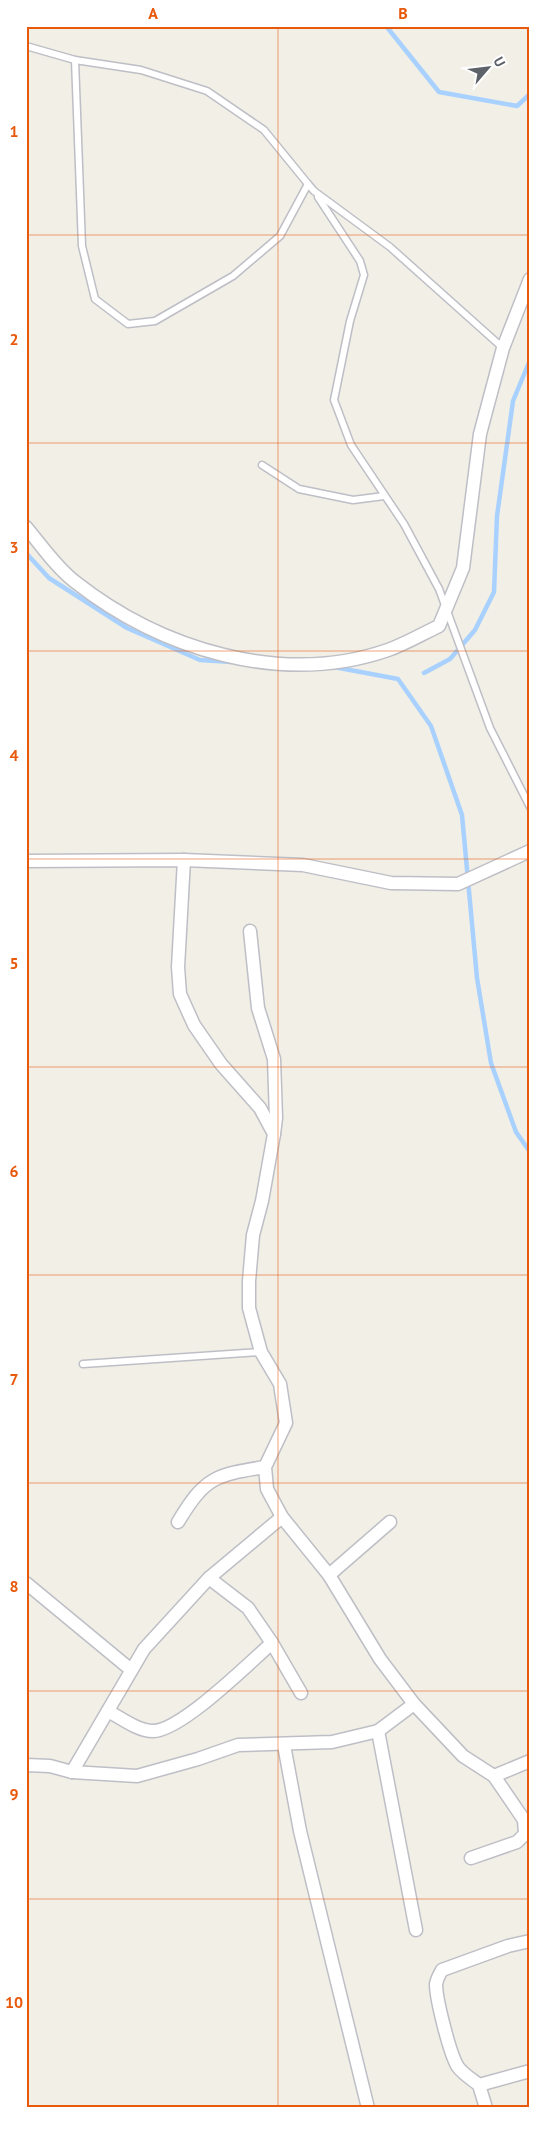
<svg xmlns="http://www.w3.org/2000/svg" width="556" height="2134" font-family="'PT Sans',sans-serif">
  <rect width="100%" height="100%" fill="#f1efe6"/>
  <g fill="none" stroke-linecap="round" stroke-linejoin="round">
    <!-- stream -->
    <g stroke="#a8d1ff" stroke-width="4.5">
      <polyline points="386,26 439,92 517,106 530,94"/>
      <polyline points="26,553 49,578 127,628 200,660 232,662"/>
      <polyline points="334,667 398,679 431,726 462,815 477,978 491,1063 516,1132 530,1152"/>
      <polyline points="424,673 450,659 475,630 494,592 497,516 513,401 530,360"/>
    </g>
    <defs>
      <g id="lane">
        <polyline points="26,46 75,60 82,246 95,299 128,324 155,321 233,276 280,236 308,184 314,191 390,247 503,348"/>
        <polyline points="75,60 141,70 207,91 264,130 308,184"/>
        <polyline points="318,197 360,261 364,275 350,321 334,400 351,445 404,524 439,589 490,728 530,807"/>
        <polyline points="262,465 299,489 353,500 384,496"/>
        <polyline points="83,1364 261,1352"/>
      </g>
      <g id="street">
        <path d="M 26,527 C 41,545 56,567 74,581 C 160,649 281,687 388,650 C 405,644 422,634 439,626 L 463,568 L 480,434 L 503,348 L 530,279"/>
        <polyline points="184,860 178,967 180,994 194,1025 221,1064 260,1108 274,1134 262,1201 253,1235 249,1281 249,1308 261,1352 280,1384 286,1423 265,1467 267,1489 282,1517 329,1575 380,1659 414,1704 463,1756 494,1776 530,1761"/>
        <polyline points="26,861 184,860 303,865 391,883 458,884 530,851"/>
        <polyline points="250,931 258,1008 274,1059 276,1118 274,1134"/>
        <path d="M 178,1522 C 205,1477 215,1475 265,1467"/>
        <polyline points="329,1575 390,1522"/>
        <polyline points="209,1578 248,1608 272,1643 301,1693"/>
        <polyline points="26,1583 130,1669"/>
        <path d="M 108,1711 C 121,1718 138,1731 153,1731 C 181,1731 249,1663 272,1643"/>
        <polyline points="378,1731 416,1930"/>
        <polyline points="284,1745 300,1831 368,2108"/>
        <polyline points="26,1765 50,1766 72,1772 137,1776 198,1759 238,1745 332,1742 378,1731 414,1704"/>
        <polyline points="72,1772 144,1649 209,1578 282,1517"/>
        <polyline points="471,1858 517,1842 525,1834 524,1820 494,1776"/>
        <path d="M 530,1941 L 508,1946 L 442,1970 C 439,1975 437,1979 436,1984 C 436,1999 450,2055 458,2067 C 463,2074 473,2080 479,2085 L 530,2071"/>
        <polyline points="479,2085 486,2108"/>
      </g>
    </defs>
    <!-- lane casing -->
    <use href="#lane" stroke="#bebfc6" stroke-width="9"/>
    <!-- street casing -->
    <use href="#street" stroke="#bebfc6" stroke-width="15"/>
    <!-- lane -->
    <use href="#lane" stroke="#fff" stroke-width="6"/>
    <!-- street -->
    <use href="#street" stroke="#fff" stroke-width="12"/>
  </g>
  <!-- grid -->
  <path fill="none" stroke="#e8590c" stroke-width="1" stroke-opacity="0.55" d="M 278,26 L 278,2108M 26,235 L 530,235M 26,443 L 530,443M 26,651 L 530,651M 26,859 L 530,859M 26,1067 L 530,1067M 26,1275 L 530,1275M 26,1483 L 530,1483M 26,1691 L 530,1691M 26,1899 L 530,1899"/>
  <!-- border -->
  <rect width="556" height="2134" fill="none" stroke="#ffffff" stroke-width="55"/>
  <!-- north arrow -->
  <g transform="translate(488 68) rotate(62)" stroke="#ffffff" stroke-width="4" paint-order="stroke">
  <path d="M0-4L9 19L0 12L-9 19Z" fill="#5d6168"/>
  <text y="-8" font-size="14" font-weight="bold" text-anchor="middle" fill="#5d6168">U</text>
  </g>
  <rect x="28" y="28" width="500" height="2078" fill="none" stroke="#e8590c" stroke-width="2"/>
  <g font-size="16" text-anchor="middle" font-weight="bold" fill="#e8590c">
    <text x="153" y="19">A</text>
    <text x="403" y="19">B</text>
    <text x="14" y="137">1</text>
    <text x="14" y="345">2</text>
    <text x="14" y="553">3</text>
    <text x="14" y="761">4</text>
    <text x="14" y="969">5</text>
    <text x="14" y="1177">6</text>
    <text x="14" y="1385">7</text>
    <text x="14" y="1592">8</text>
    <text x="14" y="1800">9</text>
    <text x="14" y="2008">10</text>
  </g>
</svg>
